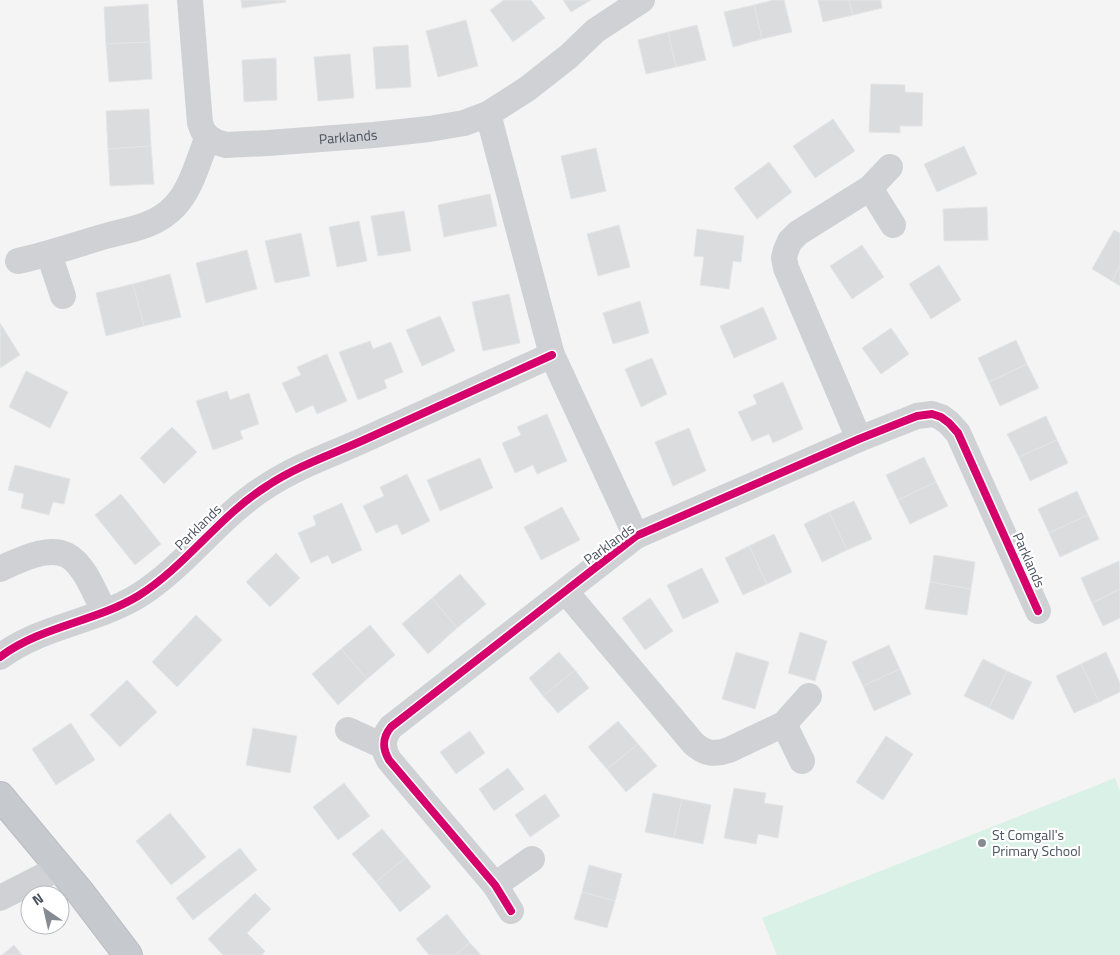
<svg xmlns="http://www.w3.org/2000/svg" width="1120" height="955" font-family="'Titillium Web',sans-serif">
  <rect width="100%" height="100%" fill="#f4f4f4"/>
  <!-- grass -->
  <polygon fill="#daf1e7" points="1115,778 1120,791 1120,955 777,955 762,918"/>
  <!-- building -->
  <g fill="#dbdcde" stroke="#e5e5e6">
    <polygon points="241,0 285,0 286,2 242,8"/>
    <polygon points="504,0 531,0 545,18 513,42 490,10"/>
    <polygon points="563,0 591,0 571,12"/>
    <polygon points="773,0 784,0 792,32 762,39 754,5"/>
    <polygon points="818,0 849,0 853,15 823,22"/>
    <polygon points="849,0 881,0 882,8 853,15"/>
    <polygon points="148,4 150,42 106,44 104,7"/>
    <polygon points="754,5 762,39 733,47 724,12"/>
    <polygon points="466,20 478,66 438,77 426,31"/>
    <polygon points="697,25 706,60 676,67 668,32"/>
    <polygon points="668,32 676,67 646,74 638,40"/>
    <polygon points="150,42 152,79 109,82 106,44"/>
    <polygon points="408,45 411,87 376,89 373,47"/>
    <polygon points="350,54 354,98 318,101 314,57"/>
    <polygon points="276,58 277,100 244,102 242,60"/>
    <polygon points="871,84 905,85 905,92 923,93 922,126 900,126 900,133 869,132"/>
    <polygon points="149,109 151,146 108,149 106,111"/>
    <polygon points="833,119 855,151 815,178 793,146"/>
    <polygon points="151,146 154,184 110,186 108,149"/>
    <polygon points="964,146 977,174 937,192 924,164"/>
    <polygon points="596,148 606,191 571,199 561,156"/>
    <polygon points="769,162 792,192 757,219 734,188"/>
    <polygon points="490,194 497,226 444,237 438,205"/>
    <polygon points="987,207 988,240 944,241 943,209"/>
    <polygon points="404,211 411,251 378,256 371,216"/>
    <polygon points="359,221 367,261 337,267 329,227"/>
    <polygon points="619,225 630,267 598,276 587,234"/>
    <polygon points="697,229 744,236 741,262 733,261 729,289 700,285 704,257 694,256"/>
    <polygon points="1114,230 1120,233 1120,265 1112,281 1092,269"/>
    <polygon points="301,233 310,276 275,283 265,241"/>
    <polygon points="862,245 884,277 852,299 830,266"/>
    <polygon points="247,250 257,289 206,303 196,263"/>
    <polygon points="939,265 961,300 931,319 909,284"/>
    <polygon points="1120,265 1120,286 1112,281"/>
    <polygon points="170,274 181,317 144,326 133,284"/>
    <polygon points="133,284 144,326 106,336 96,293"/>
    <polygon points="509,294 520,343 483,351 472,302"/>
    <polygon points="640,301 649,333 613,344 603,313"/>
    <polygon points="763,307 777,339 734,358 720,326"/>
    <polygon points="440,316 455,351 422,366 406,330"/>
    <polygon points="0,323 20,355 0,368"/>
    <polygon points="891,328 909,354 881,374 862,348"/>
    <polygon points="1016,340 1027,364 989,382 978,358"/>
    <polygon points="370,341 373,349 391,342 403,372 384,380 387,388 358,400 339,352"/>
    <polygon points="327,354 347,401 317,414 313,405 296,413 282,383 301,375 297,367"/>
    <polygon points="652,358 667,394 641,407 625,369"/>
    <polygon points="1027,364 1039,388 1000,406 989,382"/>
    <polygon points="26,371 68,392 50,428 9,407"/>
    <polygon points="783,382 803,429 773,443 769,434 752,441 738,412 757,404 753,395"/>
    <polygon points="227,391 230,400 249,393 259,424 240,431 243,439 213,450 196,401"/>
    <polygon points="547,414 567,461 537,474 533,465 515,473 502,443 521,435 517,427"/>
    <polygon points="1046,416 1057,440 1019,457 1007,434"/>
    <polygon points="172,427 197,452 164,484 140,458"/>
    <polygon points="689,428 706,471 673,486 655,442"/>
    <polygon points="1057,440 1068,463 1030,481 1019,457"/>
    <polygon points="924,457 936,482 898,500 886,475"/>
    <polygon points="480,458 493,488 440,511 427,480"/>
    <polygon points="15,465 70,479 64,504 53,502 49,515 21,508 24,494 8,490"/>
    <polygon points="407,474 430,521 402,535 397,524 376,533 363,506 384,496 380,487"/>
    <polygon points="936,482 948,506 910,524 898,500"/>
    <polygon points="1077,491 1088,515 1049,533 1038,509"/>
    <polygon points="121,494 161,544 135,565 95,515"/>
    <polygon points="854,501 872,539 847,550 829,512"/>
    <polygon points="342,503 362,550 332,564 328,555 311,563 298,533 316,525 313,516"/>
    <polygon points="562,507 580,540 541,560 524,527"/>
    <polygon points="829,512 847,550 822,562 804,524"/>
    <polygon points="1088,515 1099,539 1060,557 1049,533"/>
    <polygon points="774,534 792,572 767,584 749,546"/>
    <polygon points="749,546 767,584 743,595 725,558"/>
    <polygon points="276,553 300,578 270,607 246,582"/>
    <polygon points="934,555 975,562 971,589 930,582"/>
    <polygon points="1119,561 1120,589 1092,603 1081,578"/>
    <polygon points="702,568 719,602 683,619 667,585"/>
    <polygon points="460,574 486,604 457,628 432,598"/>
    <polygon points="930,582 971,589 967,615 925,609"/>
    <polygon points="1120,589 1120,618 1103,626 1092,603"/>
    <polygon points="432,598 457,628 428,654 402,624"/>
    <polygon points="650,598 673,631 645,650 622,618"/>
    <polygon points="196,615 222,640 177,687 152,662"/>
    <polygon points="370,625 395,655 367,679 341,649"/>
    <polygon points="800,632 827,641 815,681 788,673"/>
    <polygon points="889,645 900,669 863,686 852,662"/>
    <polygon points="341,649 367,679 338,705 312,674"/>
    <polygon points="559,652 575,670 543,696 529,678"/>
    <polygon points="736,652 769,662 755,709 722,699"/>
    <polygon points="1106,652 1120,683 1120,692 1099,702 1081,664"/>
    <polygon points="983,659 1007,671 989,708 964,696"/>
    <polygon points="1081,664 1099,702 1074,713 1056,676"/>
    <polygon points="900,669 911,694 874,711 863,686"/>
    <polygon points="575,670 589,688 558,713 543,696"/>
    <polygon points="1007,671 1032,682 1013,720 989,708"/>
    <polygon points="127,680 157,712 120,747 90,715"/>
    <polygon points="618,721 638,744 607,769 588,747"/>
    <polygon points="71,723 95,760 56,785 32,749"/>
    <polygon points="253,728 297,736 290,773 246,765"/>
    <polygon points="470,731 485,753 456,774 440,752"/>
    <polygon points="886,736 913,754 883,800 856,782"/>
    <polygon points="638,744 657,766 626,792 607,769"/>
    <polygon points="508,768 524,789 494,811 479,789"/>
    <polygon points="344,783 370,816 338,840 313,807"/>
    <polygon points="734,788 766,793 764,803 783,806 778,838 758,834 756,844 724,838"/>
    <polygon points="653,793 682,799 674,838 645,832"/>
    <polygon points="545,794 560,816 530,837 515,815"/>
    <polygon points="682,799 711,805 703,844 674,838"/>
    <polygon points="170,813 206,857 171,885 136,841"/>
    <polygon points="382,829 406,857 376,882 352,854"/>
    <polygon points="240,848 257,870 193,920 176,898"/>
    <polygon points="406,857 431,887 400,912 376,882"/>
    <polygon points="589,865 622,874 615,901 582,892"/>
    <polygon points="582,892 615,901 607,928 574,919"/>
    <polygon points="255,893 271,909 247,933 265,951 262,955 223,955 208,939"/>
    <polygon points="447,914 470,943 455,955 429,955 416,939"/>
    <polygon points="470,943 481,955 455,955"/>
    <polygon points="14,945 22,955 2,955"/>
  </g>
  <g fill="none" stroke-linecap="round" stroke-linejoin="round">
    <defs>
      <polyline id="trunk" points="0,796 80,892 128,955"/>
    </defs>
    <!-- trunk casing -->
    <use href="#trunk" stroke="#b9bbc2" stroke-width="30"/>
    <!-- minor -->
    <g stroke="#d0d1d4" stroke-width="26">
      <path id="s1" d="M 190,0 L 200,123 L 203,131 L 208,137 L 216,142 L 226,145 L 268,143 L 374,135 L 429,129 L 464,123 L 488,114 L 527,89 L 569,56 L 595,31 L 642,0"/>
      <polyline points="488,114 552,355 636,536"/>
      <polyline points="870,188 893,225"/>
      <polyline points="49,254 63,296"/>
      <path d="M 18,261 C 46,255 72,246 99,238 C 125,230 155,228 175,206 C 192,188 198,160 208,137"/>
      <polyline points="859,439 786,268 784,258 786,250 790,241 798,233 870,188 890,167"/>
      <path d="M 0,569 C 66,537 76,549 104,612"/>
      <path d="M 566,592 L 693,743 C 705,754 714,755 729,750 L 784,724 L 809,696"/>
      <path d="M 0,657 C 41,626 95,622 138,596 C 186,566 219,516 267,486 C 297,466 333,454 366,439 C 428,411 490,383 552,355"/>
      <polyline points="784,724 802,761"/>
      <polyline points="348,730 383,746"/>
      <polyline points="495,885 532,859"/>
      <polyline points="0,898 59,868"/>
      <path d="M 511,911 L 495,885 L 389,760 C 382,748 382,738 391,727 L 636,536 L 859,439 L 917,416 L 932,414 L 941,417 L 949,423 L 958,433 L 1038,611"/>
    </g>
    <!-- trunk -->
    <use href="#trunk" stroke="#c6c9ce" stroke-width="28"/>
    <defs>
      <g id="cycleway">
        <path d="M 0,657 C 41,626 95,622 138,596 C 186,566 219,516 267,486 C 297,466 333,454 366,439 C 428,411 490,383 552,355"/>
        <path d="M 511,911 L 495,885 L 389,760 C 382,748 382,738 391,727 L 636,536 L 859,439 L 917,416 L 932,414 L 941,417 L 949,423 L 958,433 L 1038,611"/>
      </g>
    </defs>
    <!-- cycleway casing -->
    <use href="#cycleway" stroke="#fff" stroke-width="11"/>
    <!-- cycleway -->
    <use href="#cycleway" stroke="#d6006c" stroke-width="8"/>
  </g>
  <!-- markers -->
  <circle fill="#868b93" stroke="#fff" stroke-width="2" cx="982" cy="843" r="5"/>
  <g text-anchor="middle" stroke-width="4.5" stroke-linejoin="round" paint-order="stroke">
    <!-- street labels -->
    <g font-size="14" fill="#4b525f" stroke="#fff">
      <text dy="5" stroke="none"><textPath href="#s1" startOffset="282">Parklands</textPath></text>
      <text transform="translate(198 527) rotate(-44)" y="5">Parklands</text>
      <text transform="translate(609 544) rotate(-36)" y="5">Parklands</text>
      <text transform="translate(1029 560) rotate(66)" y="5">Parklands</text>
    </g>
    <!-- poi labels -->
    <g font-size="14" fill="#4b525f" stroke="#fff" text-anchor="start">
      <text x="992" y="840">St Comgall's<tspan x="992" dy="16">Primary School</tspan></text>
    </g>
  </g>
  <!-- north arrow -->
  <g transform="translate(45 910) rotate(326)"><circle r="24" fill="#ffffff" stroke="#b7babf"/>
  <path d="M0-4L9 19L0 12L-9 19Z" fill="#868b93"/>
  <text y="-8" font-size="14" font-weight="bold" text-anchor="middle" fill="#4b525f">N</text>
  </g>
</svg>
